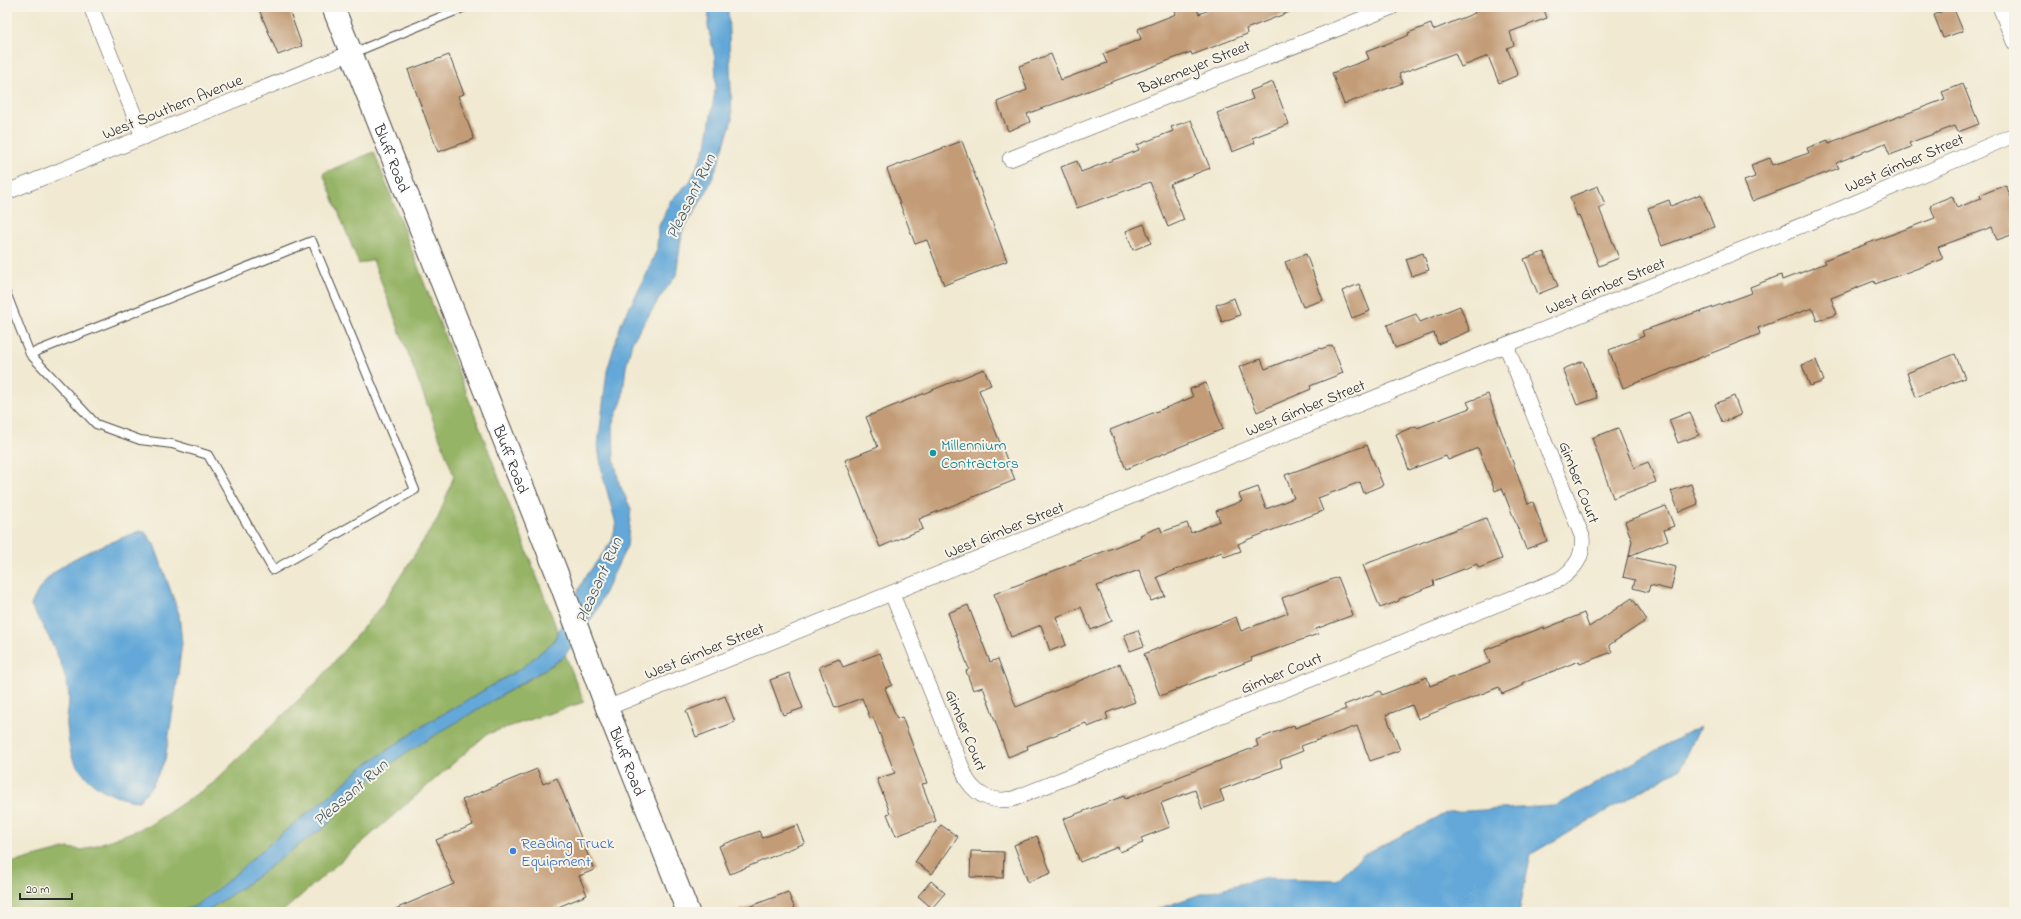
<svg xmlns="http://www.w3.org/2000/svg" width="2021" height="919" font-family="'Indie Flower',sans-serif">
  <rect width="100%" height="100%" fill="#f7f3e8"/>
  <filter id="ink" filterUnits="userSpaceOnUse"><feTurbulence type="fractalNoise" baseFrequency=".025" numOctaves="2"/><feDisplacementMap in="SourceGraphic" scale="8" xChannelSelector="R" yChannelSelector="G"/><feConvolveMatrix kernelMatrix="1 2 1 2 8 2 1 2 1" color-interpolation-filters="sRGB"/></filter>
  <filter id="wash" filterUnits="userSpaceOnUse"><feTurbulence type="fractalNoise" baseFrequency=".012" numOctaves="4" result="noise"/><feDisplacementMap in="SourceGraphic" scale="16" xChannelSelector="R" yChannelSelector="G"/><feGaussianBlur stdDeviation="0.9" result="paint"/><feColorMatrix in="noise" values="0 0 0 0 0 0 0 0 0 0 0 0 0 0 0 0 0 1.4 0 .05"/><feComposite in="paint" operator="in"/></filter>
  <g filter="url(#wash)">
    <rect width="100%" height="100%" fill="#f1e9d1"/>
    <!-- forest -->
    <g fill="#96b466" stroke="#607048">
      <polygon points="374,152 558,632 553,642 522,668 426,724 362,767 332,794 281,834 224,884 194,907 175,912 7,912 7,864 68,848 83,850 148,826 212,784 319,680 382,605 438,518 454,476 373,260 359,264 323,173"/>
      <polygon points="565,654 584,702 487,734 282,912 205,912 247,884 305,840 324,828 368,781 404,754 440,731 537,675 563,658"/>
    </g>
    <!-- water -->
    <g fill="#63a8d8" stroke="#476a82">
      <polygon points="709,7 728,7 732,120 718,164 706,193 682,232 676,276 661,296 632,342 626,367 622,401 613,422 614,458 619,483 631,509 627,546 595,613 563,658 404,754 368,781 324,828 305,840 247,884 205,912 175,912 194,907 224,884 281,834 332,794 362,767 426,724 522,668 553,642 584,579 612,541 616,524 602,472 598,446 607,371 621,324 645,278 657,249 658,228 671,200 691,180 706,146 716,85 715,58 708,26"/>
      <path d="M 139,531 L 145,532 L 154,544 L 179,614 L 182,643 L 176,690 L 165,760 L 152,786 L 139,801 C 112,799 86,784 73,759 C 69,750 68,735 67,726 C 66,714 71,702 68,689 C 63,660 46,631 31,606 C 46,561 99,548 139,531 Z"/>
      <polygon points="1700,726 1681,768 1531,854 1519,912 1149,912 1198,895 1263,878 1337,880 1363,855 1448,812 1555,806"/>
    </g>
    <g id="blocks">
      <!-- building -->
      <g fill="#c39c77">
        <polygon points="258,7 288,7 302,46 278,55"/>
        <polygon points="1183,7 1196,7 1199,14 1217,7 1300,8 1246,29 1247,34 1192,55 1191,52 1027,114 1030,122 1008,131 997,102 1027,90 1019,66 1051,54 1061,80 1107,63 1103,54 1141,39 1138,29 1176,14 1175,10"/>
        <polygon points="1473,7 1543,7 1547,18 1510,32 1514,45 1507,48 1518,75 1499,83 1488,56 1461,67 1455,53 1399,74 1403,83 1344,104 1332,73 1369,59 1366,52 1409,35 1408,33 1431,24 1433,30 1475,13"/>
        <polygon points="1953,7 1963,31 1943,38 1934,15"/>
        <polygon points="449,55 464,94 458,96 474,139 438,152 408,70"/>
        <polygon points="1273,82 1289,124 1252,138 1255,143 1232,152 1217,113 1253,99 1250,91"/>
        <polygon points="1963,84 1979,124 1958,132 1955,126 1909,143 1911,147 1890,155 1885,143 1836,163 1839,168 1752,201 1744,181 1755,177 1751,165 1770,158 1773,165 1809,153 1807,148 1828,140 1829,143 1945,99 1942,92"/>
        <polygon points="1191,120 1210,168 1170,184 1184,220 1168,227 1150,182 1077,208 1061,167 1077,161 1081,172 1139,150 1137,145 1173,131 1171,127"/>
        <polygon points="962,141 1007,261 944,285 927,240 915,244 887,169"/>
        <polygon points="2006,185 2014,206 2014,234 1997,240 1992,227 1938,247 1943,259 1875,284 1874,281 1831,298 1837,314 1817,321 1812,308 1758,328 1760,334 1623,388 1609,350 1644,336 1642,331 1700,311 1700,312 1752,293 1750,287 1781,275 1782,280 1826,263 1824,260 1935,218 1930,205 1952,196 1957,208 1981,198 1980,195"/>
        <polygon points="1598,186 1605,205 1599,208 1619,258 1599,266 1579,215 1577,216 1570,197"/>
        <polygon points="1701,194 1714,227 1662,246 1648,208 1669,200 1671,206"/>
        <polygon points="1144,224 1151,243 1133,250 1126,231"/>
        <polygon points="1544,252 1558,286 1538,294 1524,259"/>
        <polygon points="1423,253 1429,270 1412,276 1406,259"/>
        <polygon points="1306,254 1323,300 1303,307 1285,262"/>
        <polygon points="1359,284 1370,311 1352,318 1342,291"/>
        <polygon points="1234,298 1240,315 1222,322 1216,305"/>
        <polygon points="1460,306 1470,331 1438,344 1434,333 1395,348 1387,325 1416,314 1420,322"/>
        <polygon points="1332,345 1343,373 1310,386 1311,389 1257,412 1239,367 1261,359 1265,369 1320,348 1321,349"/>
        <polygon points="1955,354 1965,378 1916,397 1907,373"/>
        <polygon points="1816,360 1824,381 1810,386 1802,365"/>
        <polygon points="1583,361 1597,398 1577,405 1563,369"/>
        <polygon points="984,369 991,385 979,390 1015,480 919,519 923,529 880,547 845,460 878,447 866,417"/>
        <polygon points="1206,383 1223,429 1126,469 1110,430 1193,397 1190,389"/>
        <polygon points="1488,394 1528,504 1533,502 1547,541 1526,549 1502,488 1495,491 1478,448 1448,460 1446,456 1409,470 1396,434 1416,426 1417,428 1470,408 1467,402"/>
        <polygon points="1734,396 1741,415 1722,422 1715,404"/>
        <polygon points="1690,412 1699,435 1678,443 1669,420"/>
        <polygon points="1618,428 1634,468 1648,462 1656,482 1613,498 1592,438"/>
        <polygon points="1367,445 1383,485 1364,493 1360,482 1318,498 1323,511 1249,539 1238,544 1241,551 1224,557 1222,552 1157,577 1165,596 1151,601 1139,570 1097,586 1112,621 1091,630 1081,607 1056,617 1066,645 1050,651 1041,625 1011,637 994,594 1141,537 1140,535 1160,527 1162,532 1187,523 1191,533 1220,521 1216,511 1242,501 1239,494 1258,487 1266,509 1294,498 1285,475"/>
        <polygon points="1691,484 1698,504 1679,512 1671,491"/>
        <polygon points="1666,506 1674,526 1664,530 1668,540 1629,556 1632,541 1625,522"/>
        <polygon points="1486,518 1502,559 1479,568 1477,564 1433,581 1434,585 1399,599 1399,601 1380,608 1363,565"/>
        <polygon points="1628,556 1676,567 1671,590 1650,585 1648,592 1633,588 1635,580 1623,577"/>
        <polygon points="1338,577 1353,615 1316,629 1318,634 1251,658 1252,660 1160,696 1144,654 1236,617 1241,631 1288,613 1282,598"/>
        <polygon points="1632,598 1647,620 1609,645 1612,652 1580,664 1579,661 1523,683 1524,685 1502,694 1499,687 1418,719 1412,705 1386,715 1400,750 1370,761 1357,726 1301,746 1303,751 1280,760 1282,767 1220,790 1224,801 1202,809 1195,790 1161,803 1170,827 1141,838 1143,843 1120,852 1118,847 1080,862 1063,819 1124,796 1125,799 1176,779 1176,778 1258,746 1256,740 1294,725 1295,728 1346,709 1344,705 1380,691 1382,695 1427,677 1430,686 1490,663 1485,650 1544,627 1544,629 1584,613 1589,627"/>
        <polygon points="968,605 990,662 998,659 1016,707 1120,664 1135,702 1106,713 1108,719 1088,727 1086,723 1027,746 1028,749 1008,757 983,687 973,690 966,671 969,669 948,613"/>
        <polygon points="1138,630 1144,646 1130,651 1124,635"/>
        <polygon points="880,653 892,685 885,688 897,719 902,717 927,783 922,784 936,821 896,836 887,814 890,813 877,779 895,773 873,717 870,718 862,698 835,708 819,667 839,659 843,667"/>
        <polygon points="789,673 803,708 783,715 770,680"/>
        <polygon points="725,696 735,722 696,737 686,711"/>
        <polygon points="537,769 543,784 557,778 594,870 579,876 587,895 546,912 388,912 454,884 436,840 473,825 462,800"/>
        <polygon points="798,825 805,843 730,874 719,846 759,831 762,838"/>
        <polygon points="941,825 958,837 932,874 915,862"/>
        <polygon points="1037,836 1051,873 1028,882 1014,845"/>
        <polygon points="971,851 1004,852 1003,878 970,877"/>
        <polygon points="931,881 945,893 932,908 918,896"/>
        <polygon points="788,892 796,912 738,912 738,911"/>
      </g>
    </g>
  </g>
  <g filter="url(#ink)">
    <use href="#blocks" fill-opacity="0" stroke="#494844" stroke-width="1"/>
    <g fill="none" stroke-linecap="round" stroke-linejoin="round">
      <defs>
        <g id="lane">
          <polyline points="353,53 465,7"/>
          <polyline points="7,295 30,354 96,424 140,440 172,444 208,455 273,570 415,490 312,241 30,354"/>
        </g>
        <g id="street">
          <polyline points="91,7 143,137"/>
          <polyline points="2000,7 2014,42"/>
          <polyline points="1010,159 1392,7"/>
          <polyline points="7,192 351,53"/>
          <path d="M 892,594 L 967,780 C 979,798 993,802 1013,799 L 1560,579 C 1576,568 1584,556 1582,536 L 1506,345"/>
          <polyline points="607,708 1815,220 2014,135"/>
        </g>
        <g id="secondary">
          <path id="s1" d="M 333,7 L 556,571 L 607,708 L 688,912"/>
        </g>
      </defs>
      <!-- lane casing -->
      <use href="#lane" stroke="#494844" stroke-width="10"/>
      <!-- street casing -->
      <use href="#street" stroke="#494844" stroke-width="16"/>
      <!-- secondary casing -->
      <use href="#secondary" stroke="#494844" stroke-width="24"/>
      <!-- lane -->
      <use href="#lane" stroke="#fff" stroke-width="8"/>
      <!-- street -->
      <use href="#street" stroke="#fff" stroke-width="15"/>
      <!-- secondary -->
      <use href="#secondary" stroke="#fff" stroke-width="22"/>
    </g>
  </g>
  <!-- markers -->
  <circle fill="#0f9aa8" stroke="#f7f3e8" stroke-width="1.5" cx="933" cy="453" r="4"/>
  <circle fill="#3f7fe0" stroke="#f7f3e8" stroke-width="1.5" cx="513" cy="851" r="4"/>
  <g text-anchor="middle" stroke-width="4" stroke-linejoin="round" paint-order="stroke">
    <!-- street labels -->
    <g font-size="16" fill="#2b2b2b" stroke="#f7f3e8">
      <text transform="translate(1194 66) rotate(-22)" y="6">Bakemeyer Street</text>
      <text transform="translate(172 106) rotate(-22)" y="6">West Southern Avenue</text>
      <text dy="6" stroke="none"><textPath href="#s1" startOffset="162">Bluff Road</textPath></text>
      <text transform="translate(1904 162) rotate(-23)" y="6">West Gimber Street</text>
      <text transform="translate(1605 285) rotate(-22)" y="6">West Gimber Street</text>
      <text transform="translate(1305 407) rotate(-22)" y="6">West Gimber Street</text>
      <text dy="6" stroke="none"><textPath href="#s1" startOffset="486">Bluff Road</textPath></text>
      <text transform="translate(1580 482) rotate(69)" y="6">Gimber Court</text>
      <text transform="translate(1004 529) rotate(-22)" y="6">West Gimber Street</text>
      <text transform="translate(704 650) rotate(-22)" y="6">West Gimber Street</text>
      <text transform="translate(1281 672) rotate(-22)" y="6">Gimber Court</text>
      <text transform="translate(967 730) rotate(68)" y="6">Gimber Court</text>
      <text dy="6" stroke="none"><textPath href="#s1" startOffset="810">Bluff Road</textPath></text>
    </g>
    <!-- culture labels -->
    <g font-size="16" fill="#0d838f" stroke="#f7f3e8" text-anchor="start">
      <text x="941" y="450">Millennium<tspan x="941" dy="18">Contractors</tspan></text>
    </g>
    <!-- shop labels -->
    <g font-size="16" fill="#366cbe" stroke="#f7f3e8" text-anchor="start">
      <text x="521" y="848">Reading Truck<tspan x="521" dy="18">Equipment</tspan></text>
    </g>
    <!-- water labels -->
    <g font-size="17" font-style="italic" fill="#3f5768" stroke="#f7f3e8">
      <text transform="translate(690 196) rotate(-64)" y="6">Pleasant Run</text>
      <text transform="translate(598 580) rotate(-66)" y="6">Pleasant Run</text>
      <text transform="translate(350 792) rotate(-41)" y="6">Pleasant Run</text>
    </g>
  </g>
  <!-- margin -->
  <rect width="2021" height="919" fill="none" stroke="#f7f3e8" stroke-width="24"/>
  <!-- scale -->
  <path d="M20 893v6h52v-6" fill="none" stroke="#2b2b2b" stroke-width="2"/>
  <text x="26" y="893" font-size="12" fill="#2b2b2b" stroke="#f7f3e8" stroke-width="3" paint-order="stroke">20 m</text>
</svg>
